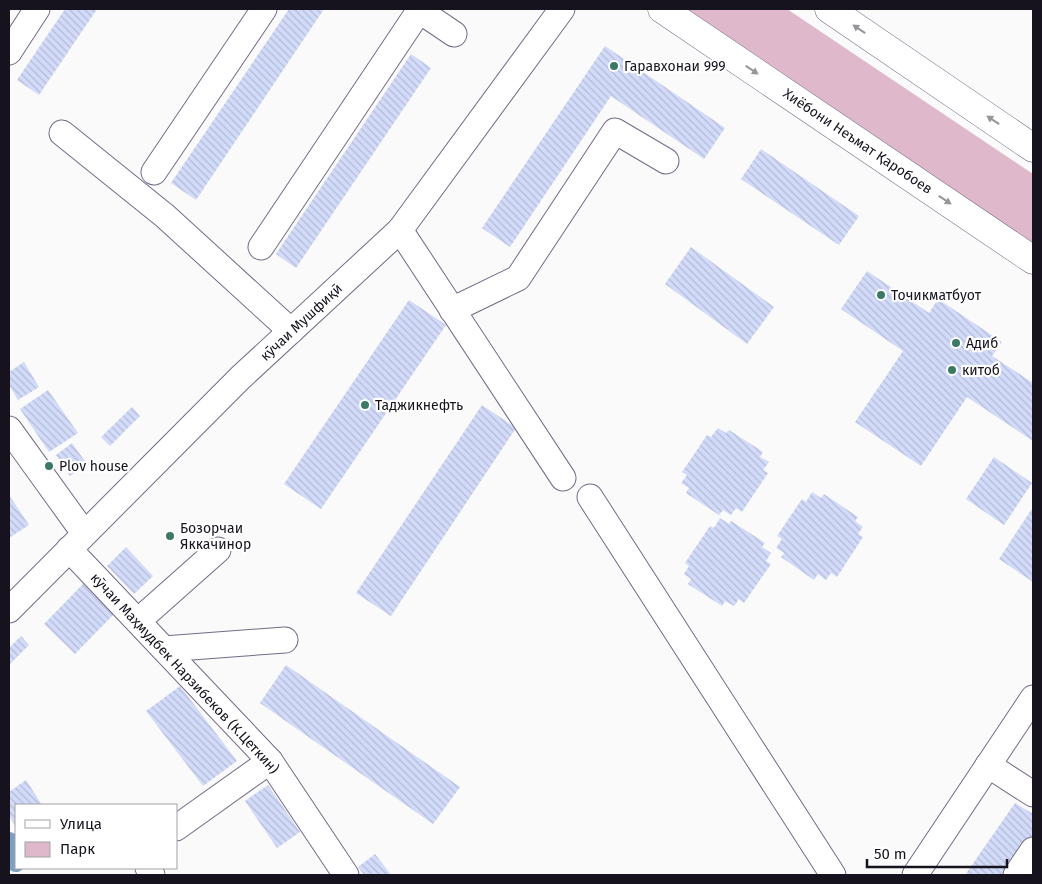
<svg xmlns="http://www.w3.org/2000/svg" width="1042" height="884" font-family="'Fira Sans',sans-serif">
  <defs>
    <pattern id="building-back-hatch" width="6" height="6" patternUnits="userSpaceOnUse" patternTransform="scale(1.25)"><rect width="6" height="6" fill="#d2dbf9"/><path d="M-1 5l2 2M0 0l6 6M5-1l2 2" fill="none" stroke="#b4bbd5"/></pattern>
  </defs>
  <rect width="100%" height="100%" fill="#fafafa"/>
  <!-- green -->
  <polygon fill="#dfb9cb" points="686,9 787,9 1033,174 1033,245"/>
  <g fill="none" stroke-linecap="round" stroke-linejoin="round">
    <!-- canal -->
    <polyline stroke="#7aa0c3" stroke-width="20" points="9,842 16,862"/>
  </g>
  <!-- building -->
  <g fill="url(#building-back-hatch)">
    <polygon points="65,9 97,9 39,95 17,80"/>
    <polygon points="289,9 324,9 196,200 171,183"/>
    <polygon points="605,46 725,128 704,159 611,96 510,247 482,228"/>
    <polygon points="411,54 431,68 296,268 276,254"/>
    <polygon points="761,149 859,216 839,245 741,179"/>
    <polygon points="691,247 774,307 747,344 665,284"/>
    <polygon points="867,271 929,313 938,299 1002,342 992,356 1033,383 1033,441 967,397 921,466 855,422 903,351 841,309"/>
    <polygon points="409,300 446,325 321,509 284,484"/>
    <polygon points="24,362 39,387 18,400 9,385 9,372"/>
    <polygon points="48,390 78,433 49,452 20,409"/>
    <polygon points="482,405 516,428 391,616 356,593"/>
    <polygon points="132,407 140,416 110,446 101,437"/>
    <polygon points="718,428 726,433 729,430 763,452 760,457 769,462 763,470 768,473 742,512 736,508 731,515 723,510 719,515 686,493 689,488 681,483 687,475 682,472 707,435 711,437"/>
    <polygon points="72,443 87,464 70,476 56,455"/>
    <polygon points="994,457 1032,483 1004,525 966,499"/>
    <polygon points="812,492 821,498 824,494 858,517 855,521 863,527 858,534 863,537 837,577 831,573 826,580 818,574 814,580 781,557 784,553 776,548 782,539 777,536 802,499 806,502"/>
    <polygon points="9,495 29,525 9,538"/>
    <polygon points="1033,507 1033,582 999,559"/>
    <polygon points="720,518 729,524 731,521 765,543 762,547 771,553 766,561 771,564 744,603 739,599 734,606 725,601 722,606 688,584 691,579 684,574 689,566 685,563 710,526 714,528"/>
    <polygon points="126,547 153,576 134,594 107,566"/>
    <polygon points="84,583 115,613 75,654 44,624"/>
    <polygon points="21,636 29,645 9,665 9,648"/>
    <polygon points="286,665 460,787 433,824 260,703"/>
    <polygon points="180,686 237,761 203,786 146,711"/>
    <polygon points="26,780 42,805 16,805 16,827 9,816 9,792"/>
    <polygon points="268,785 300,832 277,848 245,801"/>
    <polygon points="1015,803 1033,814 1033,836 1006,875 965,875"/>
    <polygon points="375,854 391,875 364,875 358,867"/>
  </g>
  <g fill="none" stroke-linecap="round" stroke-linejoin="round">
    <defs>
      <g id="minor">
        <polyline points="417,9 454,34"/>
        <polyline points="9,52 37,9"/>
        <polyline points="62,133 165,216 291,331"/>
        <polyline points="154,172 264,9"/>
        <polyline points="400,230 563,478"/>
        <polyline points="261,247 419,11"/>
        <polyline points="452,310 518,278 615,131 666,161"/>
        <polyline points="9,429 84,533"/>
        <polyline points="590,497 833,875"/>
        <polyline points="69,549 270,761 346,875"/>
        <polyline points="9,610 240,378 400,230 562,9"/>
        <polyline points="138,621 218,550"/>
        <polyline points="164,649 285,640"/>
        <polyline points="988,765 1033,794"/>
        <polyline points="176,828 270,761"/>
        <polyline points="148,868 152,875"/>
        <polyline points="915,875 1033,698"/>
        <polyline points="1016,875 1033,850"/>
      </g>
      <g id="highway">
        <polyline points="662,9 1033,260"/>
        <polyline points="829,9 1033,148"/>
      </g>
    </defs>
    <!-- minor casing -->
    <use href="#minor" stroke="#736b87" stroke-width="27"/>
    <!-- highway casing -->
    <use href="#highway" stroke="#736b87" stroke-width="29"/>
    <!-- minor -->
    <use href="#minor" stroke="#fff" stroke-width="25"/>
    <!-- highway -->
    <use href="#highway" stroke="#fff" stroke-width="28"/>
  </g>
  <!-- one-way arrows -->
  <defs><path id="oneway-solid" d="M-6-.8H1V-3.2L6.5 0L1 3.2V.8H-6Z" transform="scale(1.25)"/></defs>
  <g fill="#96959a">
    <use href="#oneway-solid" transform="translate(859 29) rotate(-146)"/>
    <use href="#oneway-solid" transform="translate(752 70) rotate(34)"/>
    <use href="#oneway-solid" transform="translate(993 120) rotate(-146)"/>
    <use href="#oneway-solid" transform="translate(945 200) rotate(34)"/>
  </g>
  <!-- markers -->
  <g fill="#3b7966" stroke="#fff" stroke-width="2">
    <circle cx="614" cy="66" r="5"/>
    <circle cx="881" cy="295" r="5"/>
    <circle cx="956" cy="343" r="5"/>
    <circle cx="952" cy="370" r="5"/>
    <circle cx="365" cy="405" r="5"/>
    <circle cx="49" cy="466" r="5"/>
    <circle cx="170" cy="536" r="5"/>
  </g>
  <g text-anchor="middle" stroke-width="4.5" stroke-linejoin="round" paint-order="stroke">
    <!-- poi labels -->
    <g font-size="14" fill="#16131e" stroke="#fff" text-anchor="start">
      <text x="624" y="71">Гаравхонаи 999</text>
      <text x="891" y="300">Точикматбуот</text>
      <text x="966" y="348">Адиб</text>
      <text x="962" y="375">китоб</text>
      <text x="375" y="410">Таджикнефть</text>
      <text x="59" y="471">Plov house</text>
      <text x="180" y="533">Бозорчаи<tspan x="180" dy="16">Яккачинор</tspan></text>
    </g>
    <!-- street labels -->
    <g font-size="14" fill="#16131e" stroke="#fff">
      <text transform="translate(858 141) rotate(34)" y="5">Хиёбони Неъмат Қаробоев</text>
      <text transform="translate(301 322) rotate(-43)" y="5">кӯчаи Мушфиқӣ</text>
      <text transform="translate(185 673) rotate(47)" y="5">кӯчаи Маҳмудбек Нарзибеков (К.Цеткин)</text>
    </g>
  </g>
  <!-- border -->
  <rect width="1042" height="884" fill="none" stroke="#16131e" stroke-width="20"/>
  <!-- legend -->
  <rect x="15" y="804" width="162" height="65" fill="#ffffff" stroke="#a2a1a5"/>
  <rect x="25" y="820" width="25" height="8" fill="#ffffff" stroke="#a2a1a5"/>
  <text x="60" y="829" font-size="15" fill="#16131e">Улица</text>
  <rect x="25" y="842" width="25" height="15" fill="#dfb9cb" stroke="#a2a1a5"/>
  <text x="60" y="854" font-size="15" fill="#16131e">Парк</text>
  <!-- scale -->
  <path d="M867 859v8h140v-8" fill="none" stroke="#16131e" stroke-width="2.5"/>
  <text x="874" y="859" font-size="15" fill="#16131e" stroke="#ffffff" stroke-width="4" paint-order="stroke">50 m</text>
</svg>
